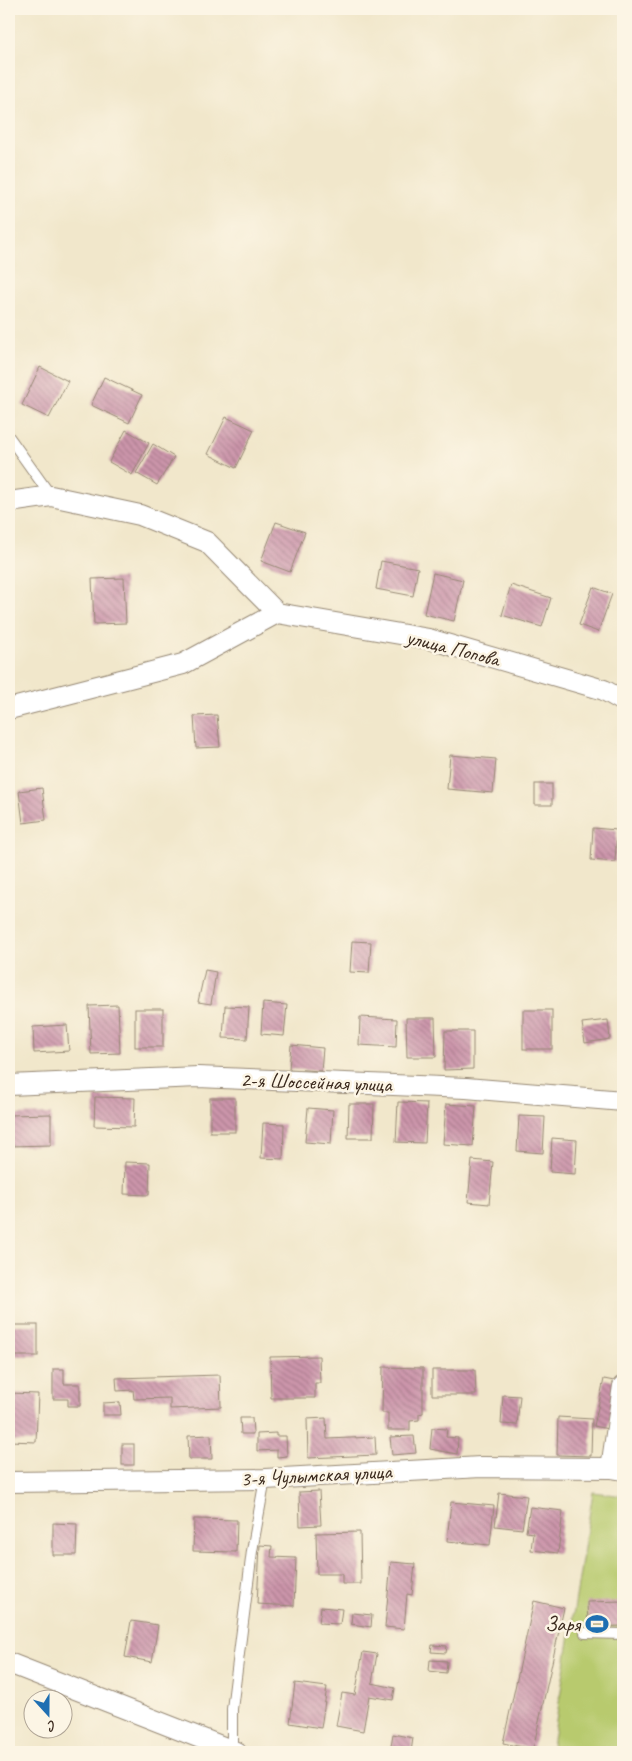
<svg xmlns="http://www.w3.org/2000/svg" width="632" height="1761" font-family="Caveat,sans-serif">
  <defs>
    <pattern id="building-back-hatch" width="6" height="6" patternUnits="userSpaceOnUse" patternTransform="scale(1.25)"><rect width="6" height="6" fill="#cc95ab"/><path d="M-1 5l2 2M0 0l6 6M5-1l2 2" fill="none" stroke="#a77a8b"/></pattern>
  </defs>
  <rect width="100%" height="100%" fill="#fcf5e5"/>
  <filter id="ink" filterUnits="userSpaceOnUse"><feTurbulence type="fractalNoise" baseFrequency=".02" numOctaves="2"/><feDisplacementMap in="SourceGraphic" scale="10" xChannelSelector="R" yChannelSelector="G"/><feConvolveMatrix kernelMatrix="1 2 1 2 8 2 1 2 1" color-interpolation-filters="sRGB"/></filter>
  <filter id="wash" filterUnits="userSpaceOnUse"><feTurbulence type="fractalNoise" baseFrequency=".0096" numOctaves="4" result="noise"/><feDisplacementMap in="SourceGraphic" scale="20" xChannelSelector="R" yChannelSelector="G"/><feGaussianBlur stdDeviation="1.12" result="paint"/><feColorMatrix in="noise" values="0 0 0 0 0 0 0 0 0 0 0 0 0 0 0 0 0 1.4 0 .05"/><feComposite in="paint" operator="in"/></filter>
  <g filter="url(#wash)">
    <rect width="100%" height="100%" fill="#f1e7cb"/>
    <!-- garden -->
    <polygon fill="#b8ca6e" stroke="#7a7a46" points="593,1492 623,1496 623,1752 551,1752"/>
    <g id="blocks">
      <!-- building -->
      <g fill="url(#building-back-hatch)">
        <polygon points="40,367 68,381 49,418 22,405"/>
        <polygon points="104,377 142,395 129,423 91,405"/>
        <polygon points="226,417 254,430 236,468 208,454"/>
        <polygon points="126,430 149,443 132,475 109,462"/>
        <polygon points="153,444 174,457 157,485 136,473"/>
        <polygon points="276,522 305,532 290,572 261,561"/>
        <polygon points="381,561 418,568 413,596 376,589"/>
        <polygon points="433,573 463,580 454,621 424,614"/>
        <polygon points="124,578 126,623 94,624 92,579"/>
        <polygon points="511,585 551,598 542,627 502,615"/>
        <polygon points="593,587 612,594 598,632 579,625"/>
        <polygon points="217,715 220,747 196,748 194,716"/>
        <polygon points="450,755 496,759 493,793 447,789"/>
        <rect x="535" y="784" width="17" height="21"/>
        <polygon points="42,788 46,820 23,823 19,791"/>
        <polygon points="593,828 617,830 615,862 591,860"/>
        <polygon points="352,941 371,942 369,973 350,972"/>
        <polygon points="205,970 216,972 211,1004 198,1002"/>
        <polygon points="263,1003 287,1005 284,1036 261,1034"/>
        <polygon points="118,1005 120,1053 91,1054 89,1006"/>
        <polygon points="225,1006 249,1007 247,1039 223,1038"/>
        <rect x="135" y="1009" width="28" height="38"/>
        <rect x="523" y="1010" width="29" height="39"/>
        <polygon points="360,1017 397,1019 396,1047 359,1045"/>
        <polygon points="406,1018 435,1018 436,1057 407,1057"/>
        <polygon points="608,1020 610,1039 585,1043 582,1023"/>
        <polygon points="67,1025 69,1051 34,1053 33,1027"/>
        <polygon points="445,1031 473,1031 473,1069 444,1070"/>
        <polygon points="291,1045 323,1048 321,1071 289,1069"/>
        <polygon points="95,1097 135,1098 134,1127 94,1126"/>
        <rect x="210" y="1098" width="25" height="34"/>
        <polygon points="398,1102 427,1103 425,1143 396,1142"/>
        <polygon points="349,1104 374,1104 373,1138 348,1138"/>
        <polygon points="446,1104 476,1106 473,1146 443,1144"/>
        <polygon points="308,1108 333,1110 331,1144 305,1142"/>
        <polygon points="51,1114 51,1145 9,1146 9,1115"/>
        <polygon points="519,1116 545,1117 543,1153 517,1151"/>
        <polygon points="263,1123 284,1124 283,1159 261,1158"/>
        <polygon points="552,1138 577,1140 575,1174 550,1172"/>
        <polygon points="472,1160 493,1162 489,1204 468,1202"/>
        <polygon points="125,1162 150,1163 149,1195 124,1194"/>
        <rect x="9" y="1325" width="29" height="31"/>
        <polygon points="319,1356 320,1383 315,1383 315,1398 271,1398 270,1357"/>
        <polygon points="383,1367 423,1368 423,1413 419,1414 419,1420 410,1421 410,1430 388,1430 388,1413 382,1413"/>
        <polygon points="53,1369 64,1369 64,1384 80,1384 80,1406 68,1406 68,1399 53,1399"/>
        <polygon points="432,1370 475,1370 476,1395 432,1395"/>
        <polygon points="220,1375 221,1407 170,1409 170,1398 134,1399 133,1390 117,1391 116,1378"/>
        <polygon points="604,1379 619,1382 608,1429 594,1426"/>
        <polygon points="9,1393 38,1394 36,1442 9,1441"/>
        <polygon points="503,1395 520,1396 517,1425 501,1424"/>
        <polygon points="120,1402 121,1415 103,1415 103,1403"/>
        <polygon points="558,1417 592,1419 591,1456 557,1455"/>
        <polygon points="240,1418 252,1418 253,1434 241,1434"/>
        <polygon points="326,1418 327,1439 375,1437 376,1455 308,1458 307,1419"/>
        <polygon points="432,1428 447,1429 446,1437 458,1438 457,1454 430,1449"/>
        <polygon points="276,1433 276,1436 286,1436 287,1456 277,1457 277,1450 257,1451 257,1434"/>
        <polygon points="211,1435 212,1459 189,1459 188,1436"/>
        <polygon points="414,1436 416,1453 392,1455 390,1437"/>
        <rect x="122" y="1444" width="12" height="21"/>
        <polygon points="319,1491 321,1525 300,1526 299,1492"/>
        <polygon points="499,1493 527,1496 522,1529 495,1526"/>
        <polygon points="451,1502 494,1506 490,1545 447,1541"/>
        <polygon points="530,1507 563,1511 558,1553 531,1550 533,1533 526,1532"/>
        <polygon points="194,1519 237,1520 236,1552 193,1551"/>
        <polygon points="53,1523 77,1524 76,1555 53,1555"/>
        <polygon points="360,1532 361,1584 342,1584 342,1574 317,1574 316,1533"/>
        <polygon points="260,1545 272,1546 271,1557 296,1558 294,1606 257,1604"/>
        <polygon points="391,1562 415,1564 412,1595 407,1594 404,1629 385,1627"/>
        <polygon points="534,1601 564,1608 533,1749 503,1743"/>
        <polygon points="623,1601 623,1626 588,1627 587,1602"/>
        <polygon points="321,1607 342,1609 340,1624 319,1623"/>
        <polygon points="352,1613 372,1615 371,1627 351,1624"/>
        <polygon points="131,1621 158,1625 152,1662 125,1657"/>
        <polygon points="432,1645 447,1646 446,1653 431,1652"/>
        <polygon points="363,1652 377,1654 372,1683 395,1688 393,1700 369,1696 363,1731 336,1726 342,1693 355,1695"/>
        <polygon points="430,1660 447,1661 446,1673 429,1671"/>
        <polygon points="295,1683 327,1687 321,1728 290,1723"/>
        <polygon points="393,1734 413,1738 411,1752 390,1752"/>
      </g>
    </g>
  </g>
  <g filter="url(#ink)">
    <use href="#blocks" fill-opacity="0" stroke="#968874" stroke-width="1"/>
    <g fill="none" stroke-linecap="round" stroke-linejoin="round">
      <defs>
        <g id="service">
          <polyline points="9,437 51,496"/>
          <polyline points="585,1633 623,1634"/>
          <polyline points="232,1750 232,1709 252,1551 265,1479"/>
        </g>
        <g id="minor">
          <polyline points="9,502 51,496 140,515 207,542 277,613"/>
          <polyline points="9,709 183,664 277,613 429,639 604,690 623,701"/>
          <polyline points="9,1085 198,1077 466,1088 623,1101"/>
          <polyline points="611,1468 623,1386"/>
          <polyline points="9,1482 265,1479 481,1467 611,1468 623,1470"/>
          <polyline points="9,1663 236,1752"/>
        </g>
      </defs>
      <!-- service casing -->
      <use href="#service" stroke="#968874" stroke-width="12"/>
      <!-- minor casing -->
      <use href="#minor" stroke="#968874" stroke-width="22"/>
      <!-- service -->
      <use href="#service" stroke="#fff" stroke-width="10"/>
      <!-- minor -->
      <use href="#minor" stroke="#fff" stroke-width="20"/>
    </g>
  </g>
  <!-- icons -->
  <defs>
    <symbol id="stadium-bare" viewBox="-9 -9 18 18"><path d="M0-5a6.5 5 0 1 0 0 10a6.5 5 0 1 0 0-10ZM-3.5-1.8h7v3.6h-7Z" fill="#1f6fb2" stroke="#fcf5e5" stroke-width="2.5" paint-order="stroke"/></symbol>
  </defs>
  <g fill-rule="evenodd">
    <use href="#stadium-bare" x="581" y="1608" width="32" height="32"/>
  </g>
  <g text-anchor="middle" stroke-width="5" stroke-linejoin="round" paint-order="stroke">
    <!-- street labels -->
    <g font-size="21" fill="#3b2a1e" stroke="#fcf5e5">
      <text transform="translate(453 648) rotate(14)" y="7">улица Попова</text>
      <text transform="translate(316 1082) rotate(2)" y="7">2-я Шоссейная улица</text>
      <text transform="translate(316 1475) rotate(-3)" y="7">3-я Чулымская улица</text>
    </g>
    <!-- poi labels -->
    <g font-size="21" fill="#3b2a1e" stroke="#fcf5e5" text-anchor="end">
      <text x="580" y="1631">Заря</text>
    </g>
  </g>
  <!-- margin -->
  <rect width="632" height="1761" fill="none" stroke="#fcf5e5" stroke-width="30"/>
  <!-- north arrow -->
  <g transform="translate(48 1714) rotate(159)"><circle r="24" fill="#fcf5e5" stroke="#afa495"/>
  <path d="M0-4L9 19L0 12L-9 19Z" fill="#1f6fb2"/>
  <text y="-8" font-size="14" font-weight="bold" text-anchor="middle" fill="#3b2a1e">С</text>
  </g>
</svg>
